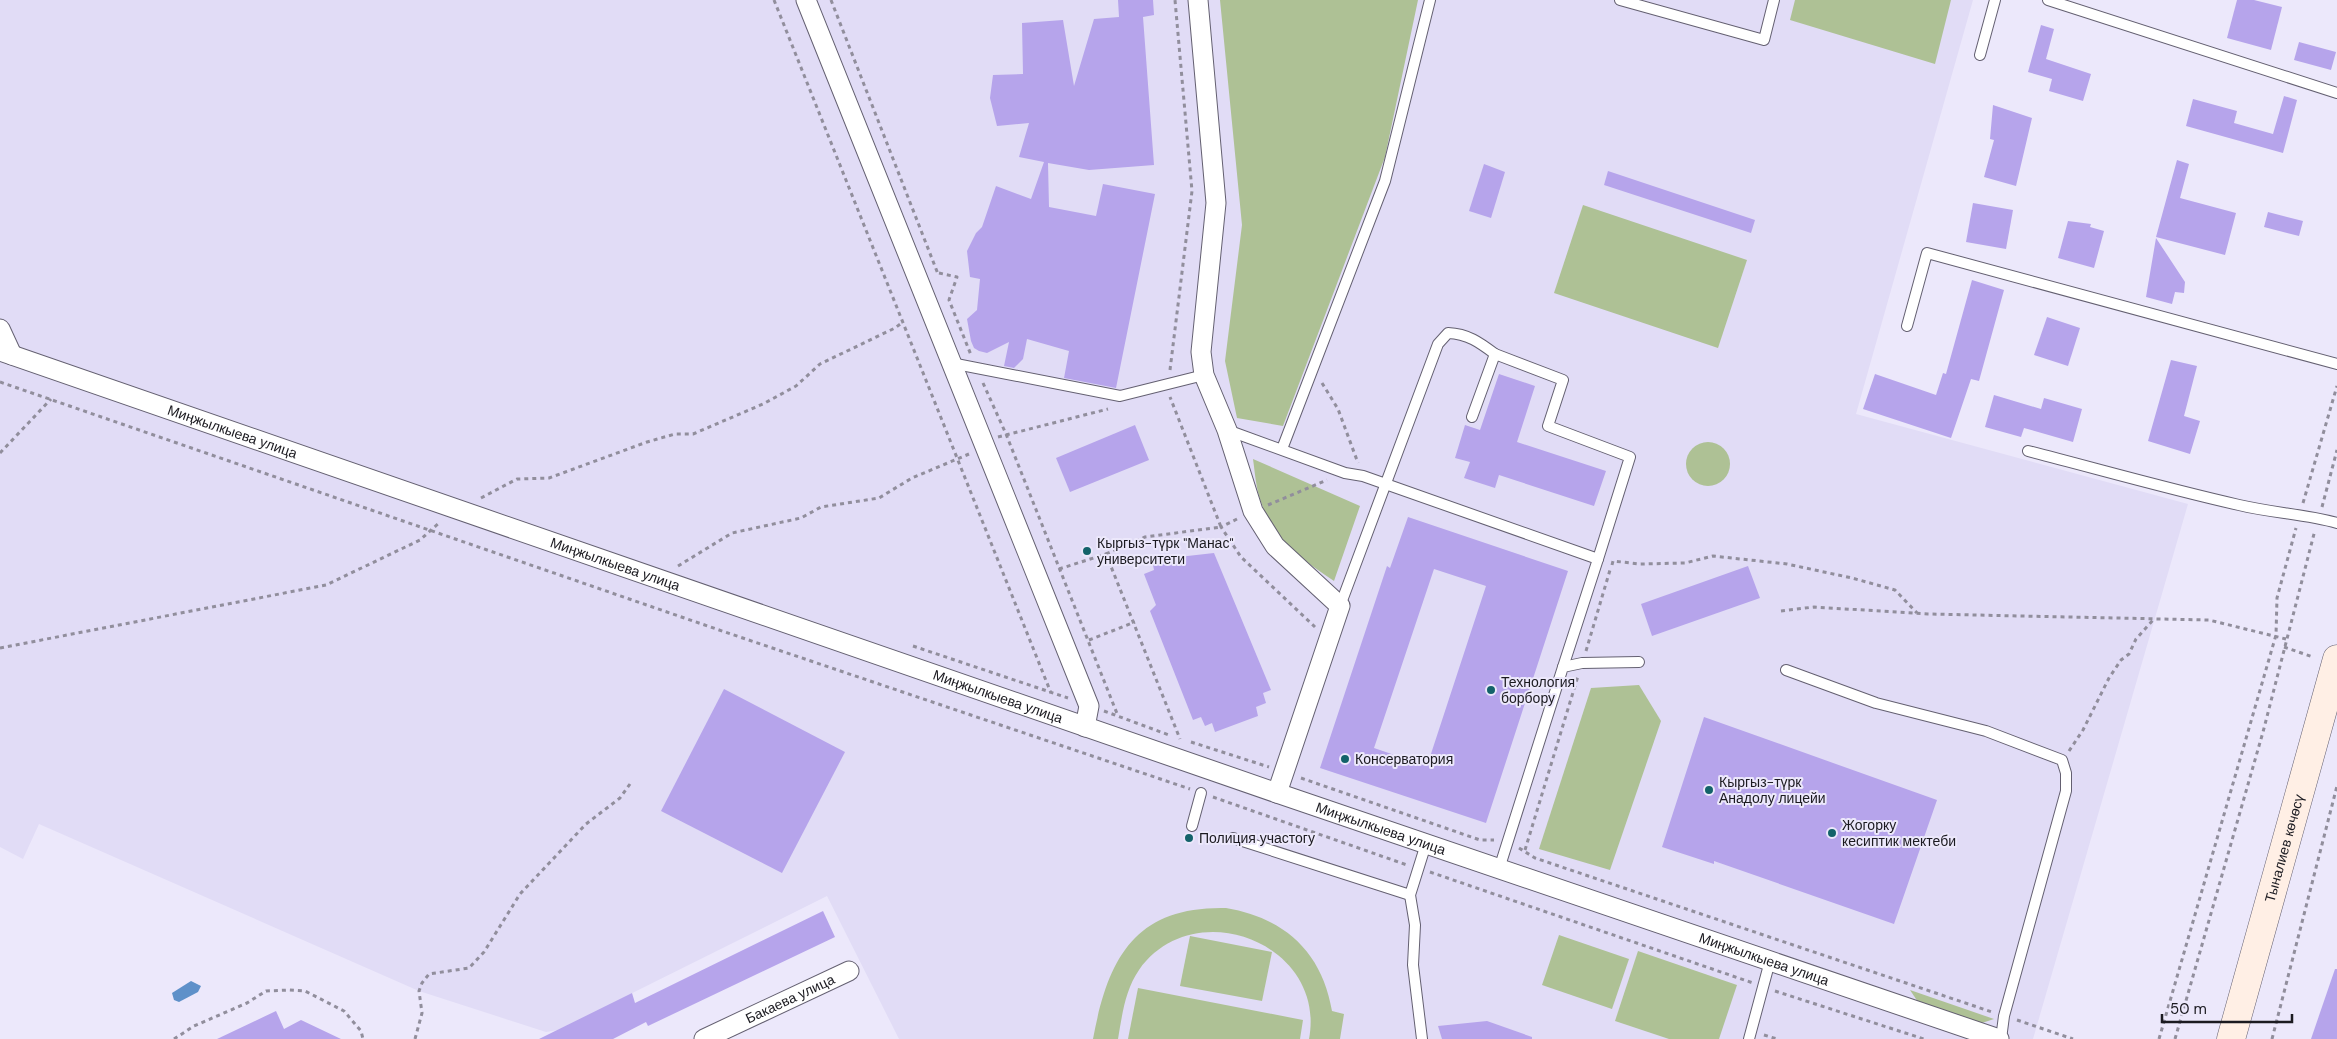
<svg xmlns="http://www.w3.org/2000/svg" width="2337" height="1039" font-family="'DM Sans',sans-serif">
  <rect width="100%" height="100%" fill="#ece8fb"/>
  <!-- built -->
  <polygon fill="#e1dcf6" points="0,0 1973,0 1856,414 2188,504 2033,1039 899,1039 827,896 558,1030 546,1032 419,991 39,824 23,859 0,847"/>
  <!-- green -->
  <g fill="#aec195">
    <polygon points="1220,0 1418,0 1385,157 1283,426 1237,418 1225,361 1242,225"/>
    <polygon points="1795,0 1951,0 1935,64 1790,20"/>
    <polygon points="1583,205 1747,260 1718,348 1554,293"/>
    <circle cx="1708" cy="464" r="22"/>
    <path d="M 1253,459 L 1360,506 L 1334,581 C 1302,560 1274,539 1261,502 C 1256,489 1255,473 1253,459 Z"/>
    <polygon points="1639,685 1661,721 1610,870 1539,849 1591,688"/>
    <path d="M 1226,908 C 1285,918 1322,952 1332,1011 L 1344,1014 L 1340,1039 L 1309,1039 C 1327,944 1194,892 1139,970 C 1125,990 1122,1016 1118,1039 L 1093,1039 C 1108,959 1134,906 1226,908 Z"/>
    <polygon points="1559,935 1629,959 1612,1009 1542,985"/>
    <polygon points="1190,936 1272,952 1262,1001 1180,986"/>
    <polygon points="1638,951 1737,985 1719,1039 1669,1039 1615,1021"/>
    <polygon points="1138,988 1303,1020 1300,1039 1128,1039"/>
    <polygon points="1910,990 1994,1019 1982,1023 1918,1002"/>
  </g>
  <!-- water -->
  <polygon fill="#5e90c9" points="191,981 201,986 198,992 179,1002 174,1000 172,993"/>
  <!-- building -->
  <g fill="#b6a4eb" fill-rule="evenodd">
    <polygon points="1118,0 1153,0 1154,15 1143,17 1154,165 1089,170 1048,163 1049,207 1096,216 1103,184 1155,194 1116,388 1064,378 1069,351 1027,339 1023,359 1014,368 1004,366 1009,342 987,353 979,351 974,348 971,341 967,319 977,310 980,279 970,277 967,251 976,233 982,227 996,186 1031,199 1044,162 1019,157 1029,123 997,126 990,98 993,75 1023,74 1022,23 1063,20 1074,86 1094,19 1119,17"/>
    <polygon points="2237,0 2254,0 2282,7 2271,50 2227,38"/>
    <polygon points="2041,25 2054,29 2046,59 2091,74 2083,101 2049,91 2052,79 2028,72"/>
    <polygon points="2299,42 2336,52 2331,70 2294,60"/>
    <polygon points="2284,96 2297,100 2283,153 2186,126 2193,99 2237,111 2234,123 2273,134"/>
    <polygon points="1993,105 2032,118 2016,186 1984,177 1994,140 1990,139"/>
    <polygon points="2177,160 2189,164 2180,198 2236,213 2225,255 2156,237"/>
    <polygon points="1484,164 1505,172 1491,218 1469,211"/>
    <polygon points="1608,171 1755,220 1751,233 1604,185"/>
    <polygon points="1973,203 2013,210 2006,249 1966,242"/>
    <polygon points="2268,212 2303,221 2299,236 2264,227"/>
    <polygon points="2068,221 2091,224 2090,227 2104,231 2094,268 2058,258"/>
    <polygon points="2156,238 2185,282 2184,293 2175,292 2172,304 2146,297"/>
    <polygon points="1972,280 2004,290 1979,381 1971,379 1951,438 1863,409 1875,374 1936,395 1943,373 1946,374"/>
    <polygon points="2047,317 2080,328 2068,366 2034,355"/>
    <polygon points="2171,360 2197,366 2184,416 2200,421 2190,454 2148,441"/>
    <polygon points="1499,374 1535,386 1517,442 1606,471 1594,506 1499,475 1495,488 1464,478 1470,462 1455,458 1465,425 1480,430"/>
    <polygon points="1994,395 2041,409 2044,398 2082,409 2073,442 2024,428 2021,437 1985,427"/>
    <polygon points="1135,425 1149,460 1070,492 1056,458"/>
    <path d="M 1408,517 L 1568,571 L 1486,823 L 1320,768 L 1387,566 L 1390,568 ZM 1434,569 L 1486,586 L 1427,766 L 1374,748 Z"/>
    <polygon points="1214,553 1271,690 1263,693 1266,703 1256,707 1258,716 1215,732 1212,723 1205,726 1201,717 1193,720 1150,611 1156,605 1144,574 1154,570 1152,560"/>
    <polygon points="1748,566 1760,598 1652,636 1641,604"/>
    <polygon points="724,689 845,752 782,873 661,811"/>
    <polygon points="1704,717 1937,800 1894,924 1714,861 1714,864 1662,847"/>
    <polygon points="823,911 835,937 648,1026 646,1022 613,1039 539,1039 632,993 635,1003"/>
    <polygon points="2335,969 2337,969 2337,1039 2311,1039"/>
    <polygon points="276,1011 284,1029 301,1020 341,1039 217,1039"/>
    <polygon points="1487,1021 1532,1037 1532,1039 1442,1039 1438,1026"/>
  </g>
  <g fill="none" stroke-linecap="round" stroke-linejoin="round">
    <defs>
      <g id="lane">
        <polyline points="1620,0 1764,40 1774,0"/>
        <polyline points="2048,0 2337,93"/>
        <polyline points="1980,55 1995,0"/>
        <polyline points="1907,326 1927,253 2337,364"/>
        <polyline points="951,363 1120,396 1204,375"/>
        <polyline points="1472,417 1495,354 1563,380 1548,426 1630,457 1598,559"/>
        <polyline points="1227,430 1345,473 1363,476 1598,559 1563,667"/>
        <polyline points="1282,449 1385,181 1430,0"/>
        <path d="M 2028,451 C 2098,469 2168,489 2239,505 C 2272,513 2305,514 2337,523"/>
        <path d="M 1340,606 L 1438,344 L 1448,333 C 1468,334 1479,342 1495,354"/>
        <polyline points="1786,670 1876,703 1986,731 2062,760 2066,773 2066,791 2004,1016 2001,1039"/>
        <polyline points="1192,826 1201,793"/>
        <polyline points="1233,838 1410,895"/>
        <polyline points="1499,869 1563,667 1582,663 1639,662"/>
        <polyline points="1422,1039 1413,965 1415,925 1410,895 1426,844"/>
        <polyline points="1749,1039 1770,961"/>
      </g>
      <g id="street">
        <polyline points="806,0 1089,706 1085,727"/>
        <polyline points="1198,0 1216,203 1201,352 1204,375 1227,430 1253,511 1275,546 1340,606 1277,793"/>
        <polyline points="0,329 12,355"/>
        <path id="s1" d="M 0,351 L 1277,793 L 1999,1039"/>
        <path id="s2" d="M 704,1039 L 849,971"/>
      </g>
      <g id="secondary">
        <path id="s3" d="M 2231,1039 L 2337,659"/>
      </g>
    </defs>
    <!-- lane casing -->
    <use href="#lane" stroke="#646071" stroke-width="12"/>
    <!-- street casing -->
    <use href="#street" stroke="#646071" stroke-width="21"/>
    <!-- secondary casing -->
    <use href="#secondary" stroke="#646071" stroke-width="29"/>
    <!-- path -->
    <g stroke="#918e9c" stroke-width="3" stroke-dasharray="4 4" stroke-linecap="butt">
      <polyline points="774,0 1051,693"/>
      <polyline points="831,0 938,274"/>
      <polyline points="939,273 957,277 949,300 971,355"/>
      <polyline points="1170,370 1192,191 1175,0"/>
      <polyline points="0,382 725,632 1190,789"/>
      <polyline points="983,383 1006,434 1118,716"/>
      <polyline points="1322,383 1338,409 1358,463"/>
      <polyline points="998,437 1108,409"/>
      <polyline points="0,453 51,399"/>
      <polyline points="481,498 517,479 549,478 647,442 675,434 693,434 763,404 796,386 820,364 895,328 903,322"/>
      <polyline points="2303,503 2337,386"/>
      <polyline points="1268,505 1327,480"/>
      <polyline points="2322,507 2337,450"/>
      <polyline points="1237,519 1221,527 1241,557 1315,627"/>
      <polyline points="1106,554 1145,537 1221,527 1170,397"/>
      <polyline points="1612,565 1613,561 1640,564 1685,563 1713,556 1787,564 1852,578 1895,590 1917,613"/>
      <polyline points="678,566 732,533 801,518 821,507 879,498 912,478 969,454"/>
      <polyline points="1059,569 1106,554 1180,739"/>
      <polyline points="1781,611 1814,607 1928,614 2209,620 2286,639"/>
      <polyline points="1089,640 1135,622"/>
      <polyline points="913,646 1068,698"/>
      <polyline points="2284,647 2313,657"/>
      <polyline points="0,648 326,585 420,540 440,522"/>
      <polyline points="1586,651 1610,570"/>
      <polyline points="1104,711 1169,735"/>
      <polyline points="1191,742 1269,767"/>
      <polyline points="2069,751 2083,730 2109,678 2121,660 2129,654 2136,639 2154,619"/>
      <polyline points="1301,778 1480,840 1494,840"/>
      <polyline points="1213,797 1407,865"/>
      <polyline points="1519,848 1535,858 1992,1012"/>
      <polyline points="1525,850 1578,676"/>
      <polyline points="1430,872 1753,983"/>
      <polyline points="1775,991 1924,1039"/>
      <polyline points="2017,1020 2073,1039"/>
      <polyline points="1764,1035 1777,1039"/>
      <polyline points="174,1039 194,1026 247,1003 266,991 289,990 305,991 344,1011 361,1031 363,1039"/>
      <polyline points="415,1039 422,1013 419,991 422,983 429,974 469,968 484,952 520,894 586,824 620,798 630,784"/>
      <polyline points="2159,1039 2276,635 2277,598 2296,528"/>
      <polyline points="2175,1039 2263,732 2315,530"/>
      <polyline points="2272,1039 2337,786"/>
    </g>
    <!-- lane -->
    <use href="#lane" stroke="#fff" stroke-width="10"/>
    <!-- street -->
    <use href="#street" stroke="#fff" stroke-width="19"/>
    <!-- secondary -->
    <use href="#secondary" stroke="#ffefe5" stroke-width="28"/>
  </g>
  <!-- markers -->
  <g fill="#13626a" stroke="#ece8fb" stroke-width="2">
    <circle cx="1087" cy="551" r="5"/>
    <circle cx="1491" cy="690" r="5"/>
    <circle cx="1345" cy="759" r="5"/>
    <circle cx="1709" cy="790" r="5"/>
    <circle cx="1832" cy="833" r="5"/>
    <circle cx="1189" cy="838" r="5"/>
  </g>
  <g text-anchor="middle" stroke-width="4" stroke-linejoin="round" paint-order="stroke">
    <!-- street labels -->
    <g font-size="14" fill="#1b1a20" stroke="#ece8fb">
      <text dy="5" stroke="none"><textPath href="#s1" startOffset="246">Миңжылкыева улица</textPath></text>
      <text dy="5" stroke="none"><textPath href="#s1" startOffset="651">Миңжылкыева улица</textPath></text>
      <text dy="5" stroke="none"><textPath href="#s1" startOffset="1056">Миңжылкыева улица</textPath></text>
      <text dy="5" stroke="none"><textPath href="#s1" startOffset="1461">Миңжылкыева улица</textPath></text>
      <text dy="5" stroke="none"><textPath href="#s3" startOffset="198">Тыналиев көчөсү</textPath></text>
      <text dy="5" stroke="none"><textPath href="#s1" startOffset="1866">Миңжылкыева улица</textPath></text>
      <text dy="5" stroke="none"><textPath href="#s2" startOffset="95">Бакаева улица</textPath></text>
    </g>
    <!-- poi labels -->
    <g font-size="14" fill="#1b1a20" stroke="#ece8fb" text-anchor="start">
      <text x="1097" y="548">Кыргыз-түрк "Манас"<tspan x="1097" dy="16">университети</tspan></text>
      <text x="1501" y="687">Технология<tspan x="1501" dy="16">борбору</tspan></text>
      <text x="1355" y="764">Консерватория</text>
      <text x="1719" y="787">Кыргыз-түрк<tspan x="1719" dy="16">Анадолу лицейи</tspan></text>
      <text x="1842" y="830">Жогорку<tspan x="1842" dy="16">кесиптик мектеби</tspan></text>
      <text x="1199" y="843">Полиция участогу</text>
    </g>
  </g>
  <!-- scale -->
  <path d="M2162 1014v8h130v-8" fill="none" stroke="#1b1a20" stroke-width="2.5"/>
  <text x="2170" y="1014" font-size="15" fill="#1b1a20" stroke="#ece8fb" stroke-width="4" paint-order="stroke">50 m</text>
</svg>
